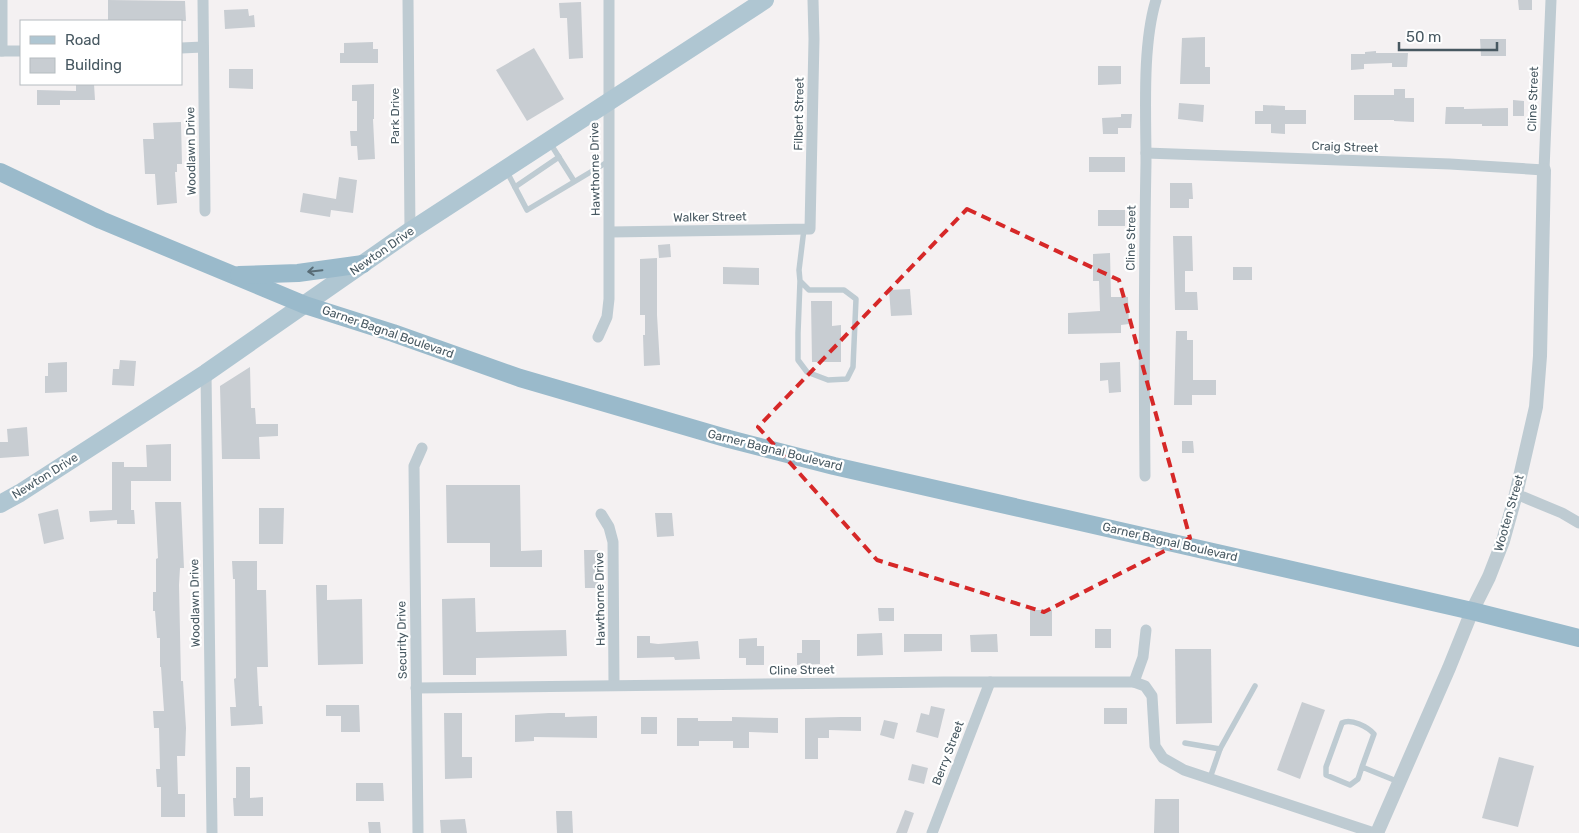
<svg xmlns="http://www.w3.org/2000/svg" width="1579" height="833" font-family="Rubik,sans-serif">
  <rect width="100%" height="100%" fill="#f4f1f2"/>
  <!-- building -->
  <g fill="#c8cdd2">
    <polygon points="108,0 185,1 186,21 108,21"/>
    <polygon points="1518,0 1532,0 1532,10 1519,10"/>
    <polygon points="581,2 583,58 569,59 567,18 560,18 559,3"/>
    <polygon points="248,9 249,16 254,15 255,27 225,29 224,10"/>
    <polygon points="1205,37 1205,67 1210,67 1210,84 1180,84 1182,38"/>
    <polygon points="1480,39 1506,39 1506,56 1481,56"/>
    <polygon points="373,42 373,49 378,49 378,63 340,63 340,53 344,53 344,43"/>
    <polygon points="534,48 564,99 527,121 496,70"/>
    <polygon points="1376,51 1376,53 1408,53 1407,67 1392,67 1392,63 1364,64 1364,69 1351,70 1351,54 1365,54 1365,52"/>
    <polygon points="1098,66 1121,66 1121,84 1098,85"/>
    <polygon points="229,69 253,69 253,89 229,88"/>
    <polygon points="76,84 94,84 95,100 60,100 60,105 37,105 37,90 76,91"/>
    <polygon points="374,84 374,119 373,119 375,159 358,160 357,146 351,146 350,131 357,131 357,101 352,101 352,85"/>
    <polygon points="1394,89 1405,89 1405,98 1414,98 1414,122 1394,121 1394,120 1354,120 1354,95 1394,95"/>
    <polygon points="1513,100 1524,101 1524,116 1513,116"/>
    <polygon points="1179,103 1204,105 1203,122 1178,119"/>
    <polygon points="1263,105 1285,106 1285,110 1306,110 1306,124 1285,124 1285,134 1271,133 1271,124 1255,124 1255,111 1263,111"/>
    <polygon points="1446,107 1464,107 1464,109 1508,108 1508,126 1482,126 1482,124 1445,124"/>
    <polygon points="1121,114 1132,114 1131,128 1118,128 1118,134 1103,134 1102,118 1121,117"/>
    <polygon points="181,122 182,164 177,164 177,172 175,172 177,203 157,205 155,174 145,174 143,139 154,139 153,123"/>
    <rect x="1089" y="157" width="36" height="15"/>
    <polygon points="339,177 357,180 353,213 331,210 330,217 300,212 303,193 336,199"/>
    <polygon points="1170,183 1192,183 1193,199 1189,199 1189,208 1170,208"/>
    <rect x="1098" y="210" width="27" height="16"/>
    <polygon points="1173,236 1192,236 1193,271 1185,271 1185,292 1197,292 1198,310 1175,310"/>
    <polygon points="670,244 671,257 659,258 658,245"/>
    <polygon points="1110,253 1111,297 1128,297 1129,324 1121,325 1121,333 1068,334 1068,313 1100,311 1099,281 1093,281 1093,254"/>
    <polygon points="657,258 657,315 660,365 644,366 643,335 645,335 645,315 640,315 640,259"/>
    <polygon points="723,267 759,268 759,285 723,284"/>
    <rect x="1233" y="267" width="19" height="13"/>
    <polygon points="910,289 912,315 891,316 889,290"/>
    <polygon points="811,301 832,301 832,326 841,325 841,362 812,362"/>
    <polygon points="1176,331 1187,331 1187,340 1193,340 1193,380 1216,380 1216,395 1192,395 1192,405 1174,405"/>
    <polygon points="120,360 136,361 134,386 112,385 113,369 119,369"/>
    <polygon points="67,362 67,392 45,393 45,376 48,376 48,363"/>
    <polygon points="1120,362 1121,392 1109,393 1108,380 1100,381 1100,363"/>
    <polygon points="250,367 251,408 255,408 256,424 278,424 278,436 259,437 260,459 222,459 220,386"/>
    <polygon points="27,427 29,456 0,458 0,442 8,442 7,429"/>
    <polygon points="1182,441 1193,441 1194,453 1182,453"/>
    <polygon points="171,444 171,481 131,481 131,510 134,510 135,524 117,524 117,520 90,522 89,511 112,510 112,462 124,462 124,467 147,467 146,445"/>
    <polygon points="446,485 520,485 521,551 542,550 542,567 490,567 490,543 447,543"/>
    <polygon points="155,502 181,502 184,568 180,568 179,585 181,681 183,681 186,728 185,756 177,756 178,794 185,794 185,817 161,817 161,787 157,787 156,769 160,769 159,728 154,728 153,711 164,711 161,667 160,667 160,638 157,638 155,611 153,611 153,592 156,592 156,559 158,558"/>
    <polygon points="259,508 284,508 283,544 259,544"/>
    <polygon points="58,509 64,539 44,544 38,514"/>
    <polygon points="655,513 672,513 674,536 657,537"/>
    <polygon points="584,550 598,550 598,588 585,588"/>
    <polygon points="232,561 257,561 257,590 266,590 268,667 257,667 259,706 262,706 263,724 231,726 230,707 236,707 234,679 236,678 235,579 233,579"/>
    <polygon points="316,585 327,585 327,600 362,599 363,664 318,665"/>
    <polygon points="475,598 476,632 566,630 567,656 476,658 476,675 443,675 442,599"/>
    <polygon points="878,608 894,608 894,621 879,621"/>
    <rect x="1030" y="610" width="22" height="26"/>
    <rect x="1095" y="629" width="16" height="19"/>
    <polygon points="882,633 883,655 857,656 857,634"/>
    <polygon points="904,634 942,634 942,651 904,652"/>
    <polygon points="997,634 998,652 971,652 970,635"/>
    <polygon points="637,636 650,636 650,643 658,644 698,641 700,659 675,660 674,657 637,658"/>
    <polygon points="757,638 757,646 764,646 764,665 746,665 746,658 739,658 739,639"/>
    <polygon points="802,640 820,640 820,664 797,665 797,653 802,653"/>
    <polygon points="1175,649 1211,649 1212,723 1176,724"/>
    <polygon points="1302,702 1325,710 1300,779 1277,770"/>
    <polygon points="326,705 359,705 360,732 341,732 341,716 326,716"/>
    <polygon points="931,706 945,709 938,738 916,732 921,713 929,715"/>
    <rect x="1104" y="708" width="23" height="16"/>
    <polygon points="444,713 462,713 462,757 472,757 472,778 445,779"/>
    <polygon points="549,713 565,713 565,717 597,716 597,738 534,737 534,741 515,742 515,715"/>
    <rect x="641" y="717" width="16" height="17"/>
    <polygon points="732,717 778,718 778,733 749,732 749,748 733,748 733,741 699,741 699,746 677,746 677,718 698,718 698,721 732,721"/>
    <polygon points="841,717 861,717 861,731 829,730 829,738 818,738 818,759 805,759 805,718"/>
    <polygon points="884,720 898,723 894,739 880,735"/>
    <polygon points="1499,757 1534,766 1518,827 1482,818"/>
    <polygon points="912,764 928,768 924,784 908,780"/>
    <polygon points="236,767 250,767 250,798 263,797 263,816 234,816 233,798 236,798"/>
    <polygon points="356,783 383,783 384,801 356,801"/>
    <polygon points="1155,799 1179,799 1179,833 1154,833"/>
    <polygon points="905,810 914,813 907,833 896,833"/>
    <polygon points="556,811 572,811 573,833 557,833"/>
    <polygon points="465,819 467,833 441,833 440,820"/>
    <polygon points="368,822 380,822 381,833 369,833"/>
  </g>
  <g fill="none" stroke-linecap="round" stroke-linejoin="round">
    <!-- service -->
    <g stroke="#becbd2" stroke-width="5.5">
      <polyline points="550,143 574,181"/>
      <polyline points="507,172 527,210 609,161"/>
      <polyline points="515,187 559,157"/>
      <polyline points="800,281 798,333 798,360 807,372 828,380 847,379 853,367 856,299 844,290 809,290 800,281 799,270 804,229"/>
      <polyline points="1185,743 1220,749"/>
      <path d="M 1362,767 L 1358,779 L 1350,785 L 1326,775 L 1326,767 L 1342,723 C 1351,718 1368,727 1374,734 L 1362,767 L 1399,782"/>
      <polyline points="1210,778 1220,749 1255,686"/>
    </g>
    <!-- minor -->
    <g stroke="#becbd2" stroke-width="11">
      <polyline points="2,0 2,51"/>
      <polyline points="203,0 205,211"/>
      <polyline points="408,0 410,231"/>
      <polyline points="181,48 203,47"/>
      <polyline points="0,51 21,51"/>
      <polyline points="1146,153 1450,164 1544,170 1551,0"/>
      <polyline points="610,232 810,229 814,39 813,0"/>
      <polyline points="598,337 607,317 609,299 609,0"/>
      <polyline points="206,373 212,833"/>
      <path d="M 1145,476 C 1144,371 1144,267 1146,162 C 1146,113 1142,46 1156,0"/>
      <polyline points="1516,494 1562,513 1579,523"/>
      <polyline points="601,514 609,527 613,542 614,685"/>
      <polyline points="1134,682 1143,657 1146,630"/>
      <polyline points="416,688 944,682 1134,682 1145,686 1152,696 1155,746 1163,758 1184,770 1374,833"/>
      <polyline points="418,833 414,466 422,448"/>
      <polyline points="932,833 990,682"/>
    </g>
    <!-- tertiary -->
    <polyline stroke="#becbd2" stroke-width="14" points="1377,833 1449,668 1472,611 1489,577 1503,541 1516,494 1536,407 1540,356 1544,170"/>
    <!-- primary -->
    <polyline stroke="#afc6d2" stroke-width="18" points="0,504 20,493 206,373 410,231 765,0"/>
    <!-- trunk -->
    <g stroke="#9abacb" stroke-width="18">
      <polyline points="0,172 101,220 305,305 393,333 520,378 729,439 834,466 1472,611 1579,638"/>
      <polyline points="239,275 298,273 363,264"/>
    </g>
  </g>
  <!-- one-way arrows -->
  <defs><path id="oneway-shaft" d="M-6 0H5M1.5-3L5.5 0L1.5 3" fill="none" stroke-width="1.6" stroke-linecap="round" stroke-linejoin="round" transform="scale(1.25)"/></defs>
  <use stroke="#586c76" href="#oneway-shaft" transform="translate(315 271) rotate(174)"/>
  <!-- marked area -->
  <path fill="none" stroke="#d62828" stroke-width="4" stroke-dasharray="10 6" stroke-linejoin="round" d="M 967,209 L 1119,280 L 1190,538 L 1044,612 L 877,560 L 758,427 Z"/>
  <g text-anchor="middle" stroke-width="4.5" stroke-linejoin="round" paint-order="stroke">
    <!-- street labels -->
    <g font-size="12" fill="#475861" stroke="#fff">
      <text transform="translate(1533 99) rotate(-88)" y="4">Cline Street</text>
      <text transform="translate(799 114) rotate(-89)" y="4">Filbert Street</text>
      <text transform="translate(395 116) rotate(-90)" y="4">Park Drive</text>
      <text transform="translate(1345 147) rotate(2)" y="4">Craig Street</text>
      <text transform="translate(191 151) rotate(-91)" y="4">Woodlawn Drive</text>
      <text transform="translate(595 169) rotate(-91)" y="4">Hawthorne Drive</text>
      <text transform="translate(710 217) rotate(-1)" y="4">Walker Street</text>
      <text transform="translate(1131 238) rotate(-89)" y="4">Cline Street</text>
      <text transform="translate(382 251) rotate(-35)" y="4">Newton Drive</text>
      <text transform="translate(388 332) rotate(19)" y="4">Garner Bagnal Boulevard</text>
      <text transform="translate(775 450) rotate(14)" y="4">Garner Bagnal Boulevard</text>
      <text transform="translate(45 476) rotate(-32)" y="4">Newton Drive</text>
      <text transform="translate(1509 513) rotate(-74)" y="4">Wooten Street</text>
      <text transform="translate(1170 542) rotate(13)" y="4">Garner Bagnal Boulevard</text>
      <text transform="translate(600 599) rotate(-91)" y="4">Hawthorne Drive</text>
      <text transform="translate(195 603) rotate(-91)" y="4">Woodlawn Drive</text>
      <text transform="translate(402 640) rotate(-91)" y="4">Security Drive</text>
      <text transform="translate(802 670) rotate(-1)" y="4">Cline Street</text>
      <text transform="translate(948 753) rotate(-69)" y="4">Berry Street</text>
    </g>
  </g>
  <!-- legend -->
  <rect x="20" y="20" width="162" height="65" fill="#ffffff" stroke="#b5bcc0"/>
  <rect x="30" y="36" width="25" height="8" fill="#afc6d2" stroke="#b5bcc0"/>
  <text x="65" y="45" font-size="15" fill="#475861">Road</text>
  <rect x="30" y="58" width="25" height="15" fill="#c8cdd2" stroke="#b5bcc0"/>
  <text x="65" y="70" font-size="15" fill="#475861">Building</text>
  <!-- scale -->
  <path d="M1399 42v8h98v-8" fill="none" stroke="#475861" stroke-width="2.5"/>
  <text x="1406" y="42" font-size="15" fill="#475861" stroke="#ffffff" stroke-width="4" paint-order="stroke">50 m</text>
</svg>
